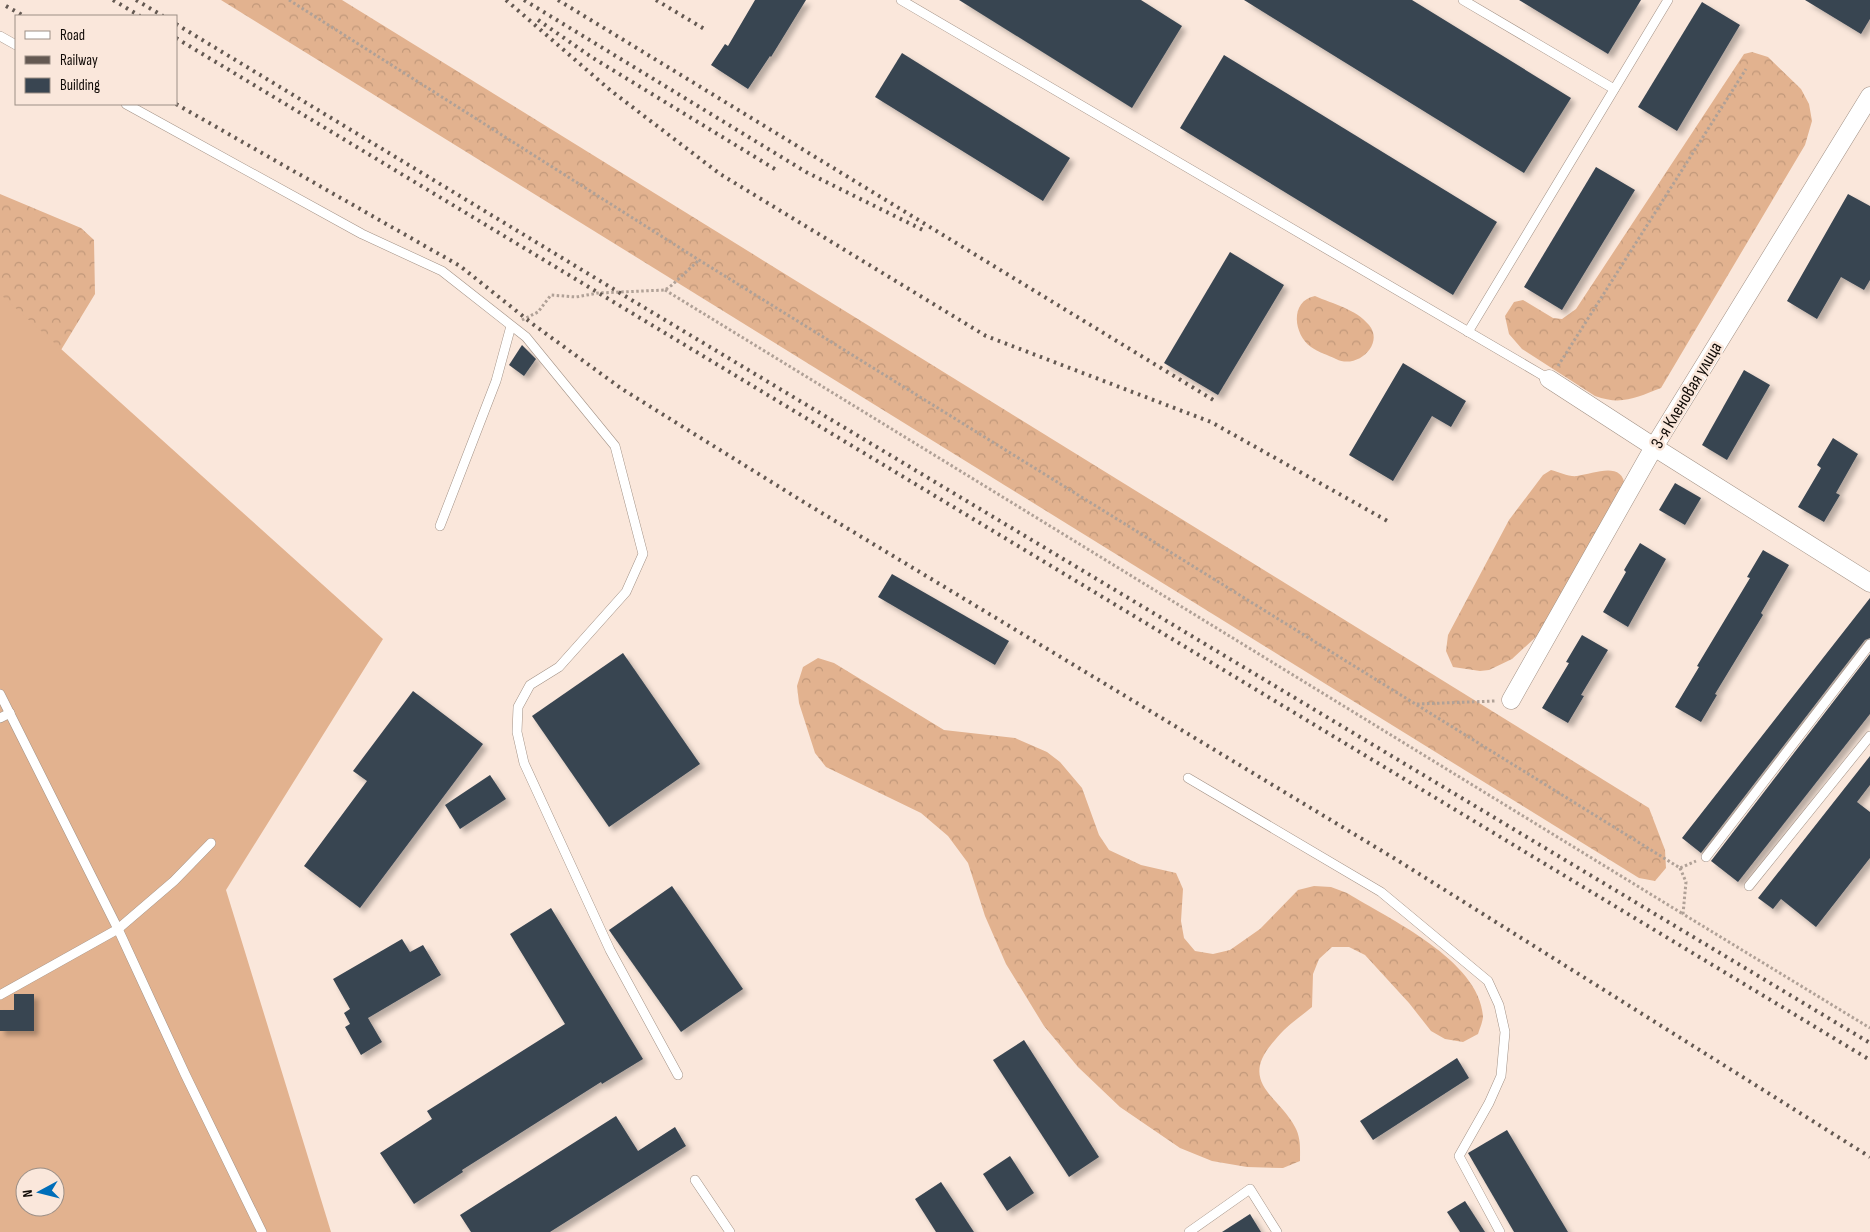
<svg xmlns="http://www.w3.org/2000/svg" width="1870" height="1232" font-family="'Sofia Sans Condensed',sans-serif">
  <defs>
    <pattern id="forest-crowns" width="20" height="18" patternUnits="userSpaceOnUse" patternTransform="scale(1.25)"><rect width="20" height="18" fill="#e2b28f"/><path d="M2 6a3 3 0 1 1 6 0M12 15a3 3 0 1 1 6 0" fill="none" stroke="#c1987a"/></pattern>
    <filter id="shadow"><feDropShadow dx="4.5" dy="4.5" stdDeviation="2.5" flood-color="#0004"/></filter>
  </defs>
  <rect width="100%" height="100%" fill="#fae7db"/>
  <!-- forest -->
  <g fill="url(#forest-crowns)">
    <polygon points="221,0 342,0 1649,808 1665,850 1666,868 1655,881 1639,878"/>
    <path d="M 1752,52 L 1768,57 L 1801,89 L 1809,104 L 1812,121 L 1805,145 L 1661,388 C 1637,397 1622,406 1595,396 L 1522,349 L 1509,334 L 1505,316 L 1514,302 L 1523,300 L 1553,318 L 1562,319 L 1576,309 L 1744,54 Z"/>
    <polygon points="0,194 81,228 94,240 95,294 47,373 0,478"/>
    <path d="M 1315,296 C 1333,304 1356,309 1369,325 C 1385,344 1357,370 1336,359 C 1328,355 1318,352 1311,347 C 1294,335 1289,301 1315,296 Z"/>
    <path d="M 1551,470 C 1559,472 1569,477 1577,476 C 1594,474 1623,460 1625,487 L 1537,636 L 1512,659 L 1489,670 L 1480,671 L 1453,667 L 1446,651 L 1448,635 L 1509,520 L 1543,475 Z"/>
    <path d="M 818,658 L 834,663 L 944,730 L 1015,738 L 1047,752 L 1060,762 L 1082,788 L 1099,835 L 1109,850 L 1141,865 L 1176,873 L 1183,889 L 1181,921 L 1184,938 L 1195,951 L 1213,954 L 1230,950 L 1260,929 L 1298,890 L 1314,886 L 1331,887 L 1347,893 C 1389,919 1479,960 1483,1016 C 1483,1021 1480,1028 1478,1034 L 1463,1042 L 1445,1039 L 1431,1031 L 1409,1003 L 1365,955 L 1349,947 L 1332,947 L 1319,959 L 1313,974 L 1312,1007 C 1300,1017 1285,1027 1275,1040 C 1237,1082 1278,1095 1295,1127 C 1301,1138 1300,1148 1300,1161 L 1283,1168 L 1247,1167 L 1212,1161 L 1180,1148 L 1120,1107 L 1078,1067 L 1044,1026 L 1006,964 L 985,916 L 968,863 L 948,836 L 921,813 L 826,767 L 815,753 L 799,703 L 797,686 L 803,667 Z"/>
  </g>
  <!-- garden -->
  <path fill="#e2b28f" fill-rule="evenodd" d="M 0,294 L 383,639 L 226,890 L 331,1232 L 0,1232 ZM 25,1177 L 55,1177 L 55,1207 L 25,1207 Z"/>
  <!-- building -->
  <g fill="#394551" filter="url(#shadow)">
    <polygon points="755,0 806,0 771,57 770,56 748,89 711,65 725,44 728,46"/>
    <polygon points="959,0 1141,0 1182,26 1132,108"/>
    <polygon points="1244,0 1412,0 1571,98 1524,173"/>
    <polygon points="1519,0 1641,0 1608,54"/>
    <polygon points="1805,0 1870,0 1870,19 1861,34"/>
    <polygon points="1702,2 1740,25 1677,131 1638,107"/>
    <polygon points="902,53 1070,158 1043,201 875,97"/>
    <polygon points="1224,55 1497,222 1453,295 1180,128"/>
    <polygon points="1596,167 1635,190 1562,310 1524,287"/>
    <polygon points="1848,194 1870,206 1870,280 1864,290 1841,277 1817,319 1787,301"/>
    <polygon points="1230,252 1284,285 1218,395 1164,363"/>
    <polygon points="522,345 536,359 524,376 509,365"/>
    <polygon points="1403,363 1466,401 1451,427 1432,416 1393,481 1349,455"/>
    <polygon points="1744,370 1770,385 1727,460 1702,445"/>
    <polygon points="1833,438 1858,454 1836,493 1840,495 1824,522 1798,507 1821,468 1817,465"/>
    <polygon points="1675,483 1701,498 1685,525 1659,510"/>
    <polygon points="1640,543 1666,559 1628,627 1603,612 1626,572 1624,570"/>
    <polygon points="1763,550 1789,565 1761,613 1763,615 1715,694 1717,695 1701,722 1675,707 1699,667 1697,666 1750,578 1747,577"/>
    <polygon points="892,574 1009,641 995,665 878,597"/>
    <polygon points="1870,598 1870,638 1865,640 1701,853 1682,838"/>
    <polygon points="1582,635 1608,650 1581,695 1584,696 1568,723 1542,708 1569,663 1566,662"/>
    <polygon points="623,653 700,764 609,827 532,716"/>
    <polygon points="1870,654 1870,714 1738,882 1711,861"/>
    <polygon points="413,691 483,744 360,908 304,866 367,781 353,771"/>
    <polygon points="1870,756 1870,785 1857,802 1870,812 1870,858 1816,927 1781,899 1773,909 1758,898"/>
    <polygon points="490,775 506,799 460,829 445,805"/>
    <polygon points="672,886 743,989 681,1032 609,930"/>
    <polygon points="551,908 643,1059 602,1084 601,1082 462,1170 463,1172 414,1204 380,1153 432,1119 427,1111 565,1024 510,934"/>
    <polygon points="402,939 410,952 423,945 441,975 368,1018 382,1042 361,1055 345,1027 350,1024 344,1013 350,1009 333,979"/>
    <polygon points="14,994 34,994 34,1031 0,1031 0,1010 14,1010"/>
    <polygon points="1024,1040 1099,1157 1069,1177 993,1060"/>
    <polygon points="1457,1058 1469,1078 1373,1140 1360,1121"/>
    <polygon points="616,1116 638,1151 675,1127 686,1146 550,1232 471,1232 460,1215"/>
    <polygon points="1507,1130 1568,1232 1514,1232 1468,1153"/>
    <polygon points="1010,1156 1034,1193 1007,1211 983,1174"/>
    <polygon points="941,1182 974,1232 936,1232 915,1199"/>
    <polygon points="1465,1201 1485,1232 1460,1232 1447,1212"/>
    <polygon points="1250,1214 1261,1232 1222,1232"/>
  </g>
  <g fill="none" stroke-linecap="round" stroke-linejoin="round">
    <defs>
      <g id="service">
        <polyline points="901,0 1549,379"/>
        <polyline points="1463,0 1614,89"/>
        <polyline points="0,36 16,45"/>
        <polyline points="126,104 362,234 442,271 526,337 615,446 643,554 626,592 559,667 530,685 518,707 517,732 524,763 610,950 678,1075"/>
        <polyline points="1468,332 1668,0"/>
        <polyline points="440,526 496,381 511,326"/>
        <polyline points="0,694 118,929 185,1074 262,1232"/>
        <polyline points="0,718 10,713"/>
        <polyline points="1188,778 1381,892 1488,981 1499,1005 1505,1032 1501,1076 1489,1103 1459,1156 1500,1232"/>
        <polyline points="1706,857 1870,644"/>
        <polyline points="1749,886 1870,736"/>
        <polyline points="0,995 118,929 174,881 211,843"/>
        <polyline points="695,1180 730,1232"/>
        <polyline points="1189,1232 1250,1189 1277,1232"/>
      </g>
      <g id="minor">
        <polyline points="1549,379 1654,447 1870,583"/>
        <polyline points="1511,700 1654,447 1870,96"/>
      </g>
    </defs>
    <!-- service casing -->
    <use href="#service" stroke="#a29185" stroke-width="10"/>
    <!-- minor casing -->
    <use href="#minor" stroke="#a29185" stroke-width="19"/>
    <!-- path -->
    <g stroke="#b0a197" stroke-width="3" stroke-dasharray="2.5 2.5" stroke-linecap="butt">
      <polyline points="289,0 699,260 1680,868 1696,861"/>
      <polyline points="665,290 1683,914"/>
      <polyline points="522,320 538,312 551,295 576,297 598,293 665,290 672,285 699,260"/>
      <polyline points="1558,366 1746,69"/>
      <polyline points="1417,704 1495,701"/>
      <polyline points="1680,868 1686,882 1683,914 1870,1028"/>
    </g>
    <!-- service -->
    <use href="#service" stroke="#fff" stroke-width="9"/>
    <!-- minor -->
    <use href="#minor" stroke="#fff" stroke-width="18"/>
    <!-- rail -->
    <g stroke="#645952" stroke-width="4" stroke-dasharray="2.5 5" stroke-linecap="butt">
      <polyline points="113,0 140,16"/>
      <polyline points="136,0 163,16"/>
      <polyline points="506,0 610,90 720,174 986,336 1211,422 1391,523"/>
      <polyline points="524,0 806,172 925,231"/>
      <polyline points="558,0 1215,401"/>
      <polyline points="656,0 706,30"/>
      <polyline points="6,6 24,16"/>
      <polyline points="538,20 593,58 778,171"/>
      <polyline points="176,24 620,293 1870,1043"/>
      <polyline points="176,38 1870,1060"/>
      <polyline points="176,104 460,266 534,325 622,389 802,501 1397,860 1870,1157"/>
    </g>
  </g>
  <g text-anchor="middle" stroke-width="5" stroke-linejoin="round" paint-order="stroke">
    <!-- street labels -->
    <g font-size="18" fill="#100a06" stroke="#fae7db">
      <text transform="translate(1686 395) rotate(-59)" y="6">3-я Кленовая улица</text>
    </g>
  </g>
  <!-- legend -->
  <rect x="15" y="15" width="162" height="90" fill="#fae7db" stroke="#9c8f86"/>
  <rect x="25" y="31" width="25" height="8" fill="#ffffff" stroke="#9c8f86"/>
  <text x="60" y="40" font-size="15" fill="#100a06">Road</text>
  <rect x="25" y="56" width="25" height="8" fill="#645952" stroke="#9c8f86"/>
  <text x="60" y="65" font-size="15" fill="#100a06">Railway</text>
  <rect x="25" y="78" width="25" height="15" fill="#394551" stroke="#9c8f86"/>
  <text x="60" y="90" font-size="15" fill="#100a06">Building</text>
  <!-- north arrow -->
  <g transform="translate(40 1192) rotate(263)"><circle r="24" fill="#fae7db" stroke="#9c8f86"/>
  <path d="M0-4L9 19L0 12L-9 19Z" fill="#006eb9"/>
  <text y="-8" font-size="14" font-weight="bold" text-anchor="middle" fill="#100a06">N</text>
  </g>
</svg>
